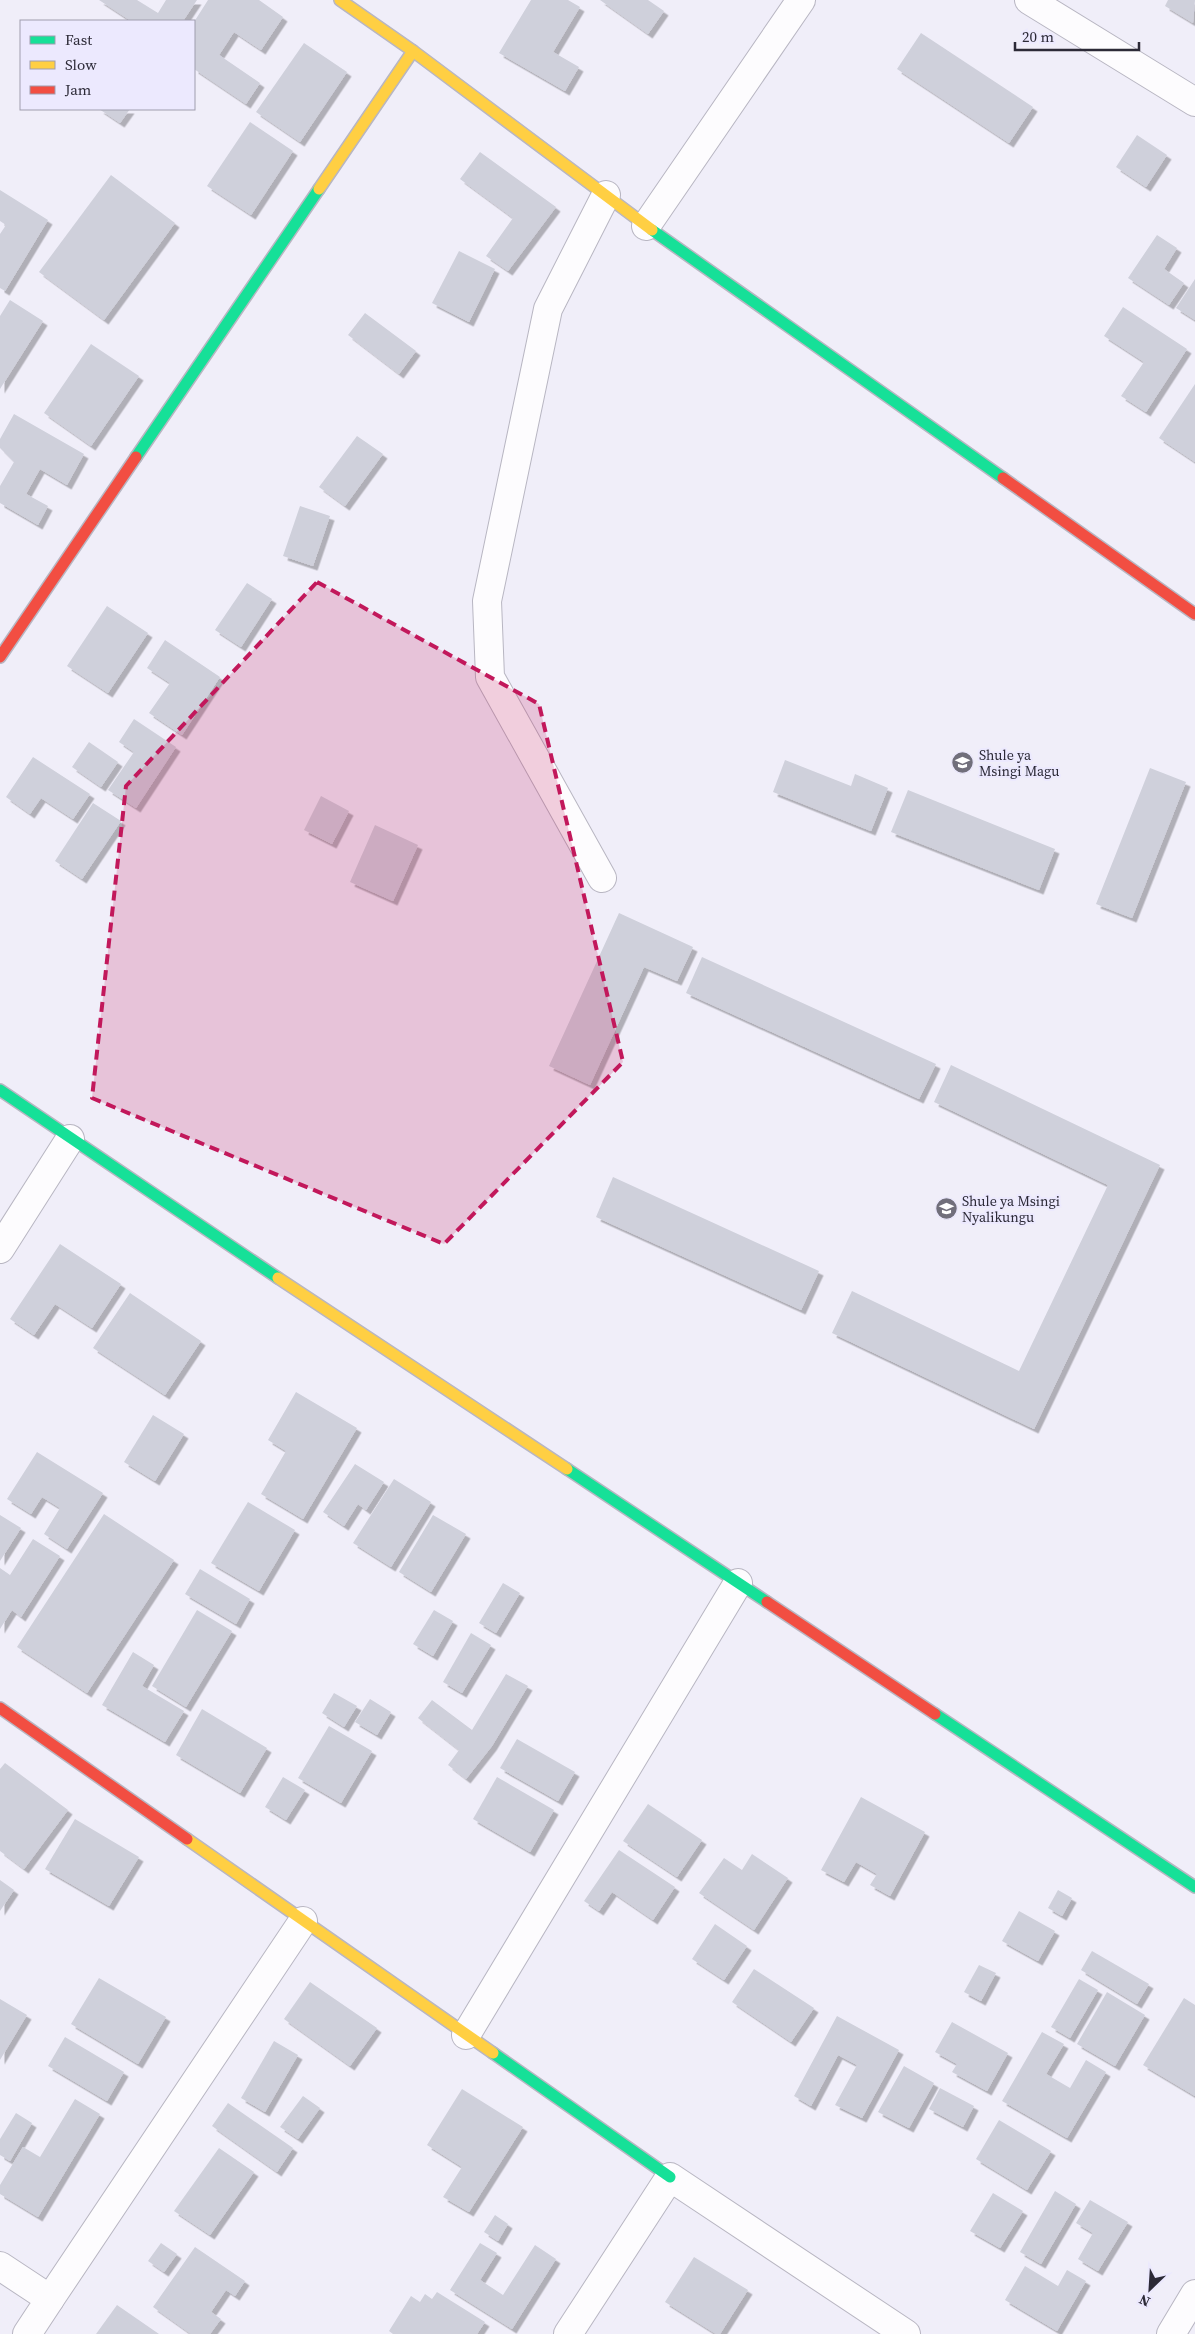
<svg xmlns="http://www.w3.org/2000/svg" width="1195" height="2334" font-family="'Source Serif 4',serif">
  <defs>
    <filter id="shadow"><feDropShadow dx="4.5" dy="4.5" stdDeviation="0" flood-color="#0004"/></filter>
  </defs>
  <rect width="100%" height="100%" fill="#f0eef9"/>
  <!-- building -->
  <g fill="#cfd0db" filter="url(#shadow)">
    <polygon points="99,0 137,0 158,13 166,0 197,0 183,21 131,21"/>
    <polygon points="208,0 259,0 283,17 261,50 234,32 219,55 260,83 246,104 194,69 194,22"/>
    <polygon points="531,0 568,0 580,7 553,52 579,67 565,91 499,53"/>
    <polygon points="600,0 648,0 664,11 648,34"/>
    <polygon points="1168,0 1195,0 1193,23 1165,6"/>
    <polygon points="921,33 1033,107 1009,143 897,69"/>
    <polygon points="304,43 347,72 300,142 256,112"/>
    <polygon points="99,109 130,109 120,123"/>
    <polygon points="250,122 293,151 251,215 207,186"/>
    <polygon points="1137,135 1167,155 1146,187 1116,167"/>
    <polygon points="480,152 556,207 508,271 486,256 513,218 460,179"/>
    <polygon points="111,175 175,223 104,320 39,272"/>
    <polygon points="0,190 48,220 5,291 0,288 0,234 6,225 0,221"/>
    <polygon points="1157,235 1177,248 1164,269 1184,283 1169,305 1128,278"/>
    <polygon points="459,251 495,269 469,322 432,303"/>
    <polygon points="1195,279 1195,320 1176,308"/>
    <polygon points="10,300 43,321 0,389 0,316"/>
    <polygon points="1123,307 1187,349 1146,412 1121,396 1144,362 1104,336"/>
    <polygon points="365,313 416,351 399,374 348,335"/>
    <polygon points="91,344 139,376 91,446 44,413"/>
    <polygon points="1195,384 1195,462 1159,438"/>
    <polygon points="14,414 84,454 67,485 40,469 26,494 48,506 38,525 0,503 0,486 14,462 0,448 0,439"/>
    <polygon points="357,436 383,454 345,506 319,487"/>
    <polygon points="300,506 330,516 313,566 283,556"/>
    <polygon points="247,583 272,599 241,647 215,630"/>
    <polygon points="107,606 148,633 108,693 67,666"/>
    <polygon points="165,640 220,677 182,735 149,713 170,683 147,668"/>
    <polygon points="134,719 176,747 136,808 108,790 134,752 119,742"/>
    <polygon points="89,742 118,762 101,787 72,767"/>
    <polygon points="33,757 90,794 73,819 41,798 30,814 6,797"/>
    <polygon points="785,760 851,786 855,774 888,788 871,831 773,792"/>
    <polygon points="1150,768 1186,782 1132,918 1096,904"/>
    <polygon points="908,790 1055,849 1039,890 891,832"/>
    <polygon points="321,796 349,811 332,844 304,830"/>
    <polygon points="93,803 121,821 82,879 55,861"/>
    <polygon points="375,825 418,845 393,901 350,882"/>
    <polygon points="619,913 693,947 677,981 644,967 590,1085 549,1066"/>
    <polygon points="702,957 936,1064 919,1099 686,993"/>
    <polygon points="951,1065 1160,1165 1034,1429 832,1333 852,1291 1019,1371 1108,1185 934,1102"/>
    <polygon points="613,1177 819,1271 801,1310 596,1217"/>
    <polygon points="60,1244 121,1284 92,1328 55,1304 34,1335 10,1319"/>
    <polygon points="130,1293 201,1341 165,1395 93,1348"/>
    <polygon points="296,1392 357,1428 303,1519 261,1494 286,1451 268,1440"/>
    <polygon points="153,1415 184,1434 155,1481 124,1462"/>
    <polygon points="37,1452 103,1493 67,1549 44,1534 60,1508 42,1497 31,1514 7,1499"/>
    <polygon points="355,1464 384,1482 366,1510 358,1504 344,1526 323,1512"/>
    <polygon points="394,1479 431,1502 391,1567 353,1543"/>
    <polygon points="248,1502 295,1530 259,1591 211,1563"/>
    <polygon points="104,1514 174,1560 87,1693 17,1647"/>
    <polygon points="0,1515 21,1528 0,1561"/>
    <polygon points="433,1515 466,1534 431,1592 399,1572"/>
    <polygon points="33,1539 60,1556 21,1617 12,1610 0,1629 0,1568 10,1575"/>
    <polygon points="200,1569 250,1599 236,1624 185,1594"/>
    <polygon points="503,1583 520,1593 496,1633 479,1623"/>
    <polygon points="197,1610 232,1631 186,1707 152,1686"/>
    <polygon points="434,1610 453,1621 433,1656 413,1644"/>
    <polygon points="471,1633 491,1645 462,1693 443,1682"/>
    <polygon points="133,1652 154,1665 142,1686 184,1711 165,1742 102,1705"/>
    <polygon points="506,1674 528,1686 492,1746 466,1779 448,1765 459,1750 418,1718 432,1700 472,1730"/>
    <polygon points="334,1693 357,1706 344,1727 322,1713"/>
    <polygon points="370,1699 391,1712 377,1735 355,1722"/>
    <polygon points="202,1709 267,1748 240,1793 176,1755"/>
    <polygon points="329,1726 372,1751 341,1803 298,1778"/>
    <polygon points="517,1739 575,1772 558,1801 500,1768"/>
    <polygon points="5,1763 68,1810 24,1869 0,1851 0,1769"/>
    <polygon points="283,1777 305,1790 286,1820 265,1807"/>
    <polygon points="497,1777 554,1810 530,1852 473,1819"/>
    <polygon points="861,1797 925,1832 890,1896 870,1885 877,1874 856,1862 844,1882 821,1870"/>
    <polygon points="648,1804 702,1840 677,1877 623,1841"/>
    <polygon points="75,1819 139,1857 109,1906 45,1869"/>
    <polygon points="619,1850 675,1887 653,1920 612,1892 599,1911 584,1901"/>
    <polygon points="752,1854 788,1878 754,1930 699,1893 724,1858 742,1870"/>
    <polygon points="0,1880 14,1890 0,1911"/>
    <polygon points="1058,1890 1072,1898 1062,1916 1048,1908"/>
    <polygon points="1019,1911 1055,1931 1038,1961 1002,1941"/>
    <polygon points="715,1924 747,1946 724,1980 692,1959"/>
    <polygon points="1092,1951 1149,1984 1137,2004 1081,1970"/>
    <polygon points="979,1965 996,1973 981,2001 964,1992"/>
    <polygon points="754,1969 814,2008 791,2042 732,2002"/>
    <polygon points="99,1978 166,2017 138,2064 71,2024"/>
    <polygon points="1079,1979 1098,1990 1070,2038 1051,2027"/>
    <polygon points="310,1982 377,2028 350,2066 284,2019"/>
    <polygon points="1107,1992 1145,2015 1115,2066 1077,2044"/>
    <polygon points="1184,1998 1195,2005 1195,2096 1143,2065"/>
    <polygon points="0,1999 27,2015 0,2060"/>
    <polygon points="837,2016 899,2050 862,2118 835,2105 857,2065 838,2055 811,2106 794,2096"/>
    <polygon points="952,2022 1008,2053 987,2091 952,2072 957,2064 935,2052"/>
    <polygon points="1042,2032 1064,2044 1046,2074 1070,2088 1086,2060 1106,2072 1067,2138 1002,2101"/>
    <polygon points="65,2037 124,2072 107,2101 48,2066"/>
    <polygon points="274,2041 298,2055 265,2112 241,2098"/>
    <polygon points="904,2066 934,2083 909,2128 878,2112"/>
    <polygon points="940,2088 974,2106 963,2127 929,2109"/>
    <polygon points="462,2089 523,2127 469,2212 443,2197 462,2167 427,2145"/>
    <polygon points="303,2096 320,2108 298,2139 280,2127"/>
    <polygon points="75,2099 100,2114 38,2217 0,2194 0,2185 23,2147 40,2157"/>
    <polygon points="228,2103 293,2148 277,2172 212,2126"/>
    <polygon points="16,2113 32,2123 10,2161 0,2155 0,2139"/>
    <polygon points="999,2120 1051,2151 1027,2190 976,2159"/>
    <polygon points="219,2148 254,2172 210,2235 174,2211"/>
    <polygon points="1055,2191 1076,2204 1041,2264 1020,2252"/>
    <polygon points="993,2193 1023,2211 1000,2248 970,2231"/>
    <polygon points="1090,2200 1128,2222 1098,2271 1078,2259 1093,2233 1076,2223"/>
    <polygon points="495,2215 508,2224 498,2241 484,2232"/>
    <polygon points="161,2243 177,2254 164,2272 148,2261"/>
    <polygon points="480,2243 497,2253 480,2280 503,2295 535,2245 556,2259 512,2329 450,2290"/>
    <polygon points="195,2247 245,2281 235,2296 226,2290 211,2312 221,2319 210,2334 191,2334 153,2307"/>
    <polygon points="694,2257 748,2290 720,2334 716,2334 665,2302"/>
    <polygon points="1025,2266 1058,2286 1067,2270 1086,2281 1057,2331 1005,2300"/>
    <polygon points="437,2292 485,2322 477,2334 393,2334 389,2331 411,2296 420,2302 425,2294 432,2299"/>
    <polygon points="117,2305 159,2334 96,2334"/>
  </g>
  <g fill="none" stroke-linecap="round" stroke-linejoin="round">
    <defs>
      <g id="street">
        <polyline points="1029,0 1195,102"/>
        <polyline points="646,226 801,0"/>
        <polyline points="602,878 490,677 487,601 548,309 606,195"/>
        <polyline points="0,1249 70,1139"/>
        <polyline points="466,2035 738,1583"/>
        <polyline points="0,2266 50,2299 27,2334"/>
        <polyline points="50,2299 303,1921"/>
        <polyline points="568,2334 670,2177 906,2334"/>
        <polyline points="1171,2334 1195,2294"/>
      </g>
      <g id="fast">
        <polyline points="652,230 1003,478"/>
        <polyline points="136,457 319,189"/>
        <polyline points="0,1090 278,1278"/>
        <polyline points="567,1469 767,1602"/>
        <polyline points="935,1714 1195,1887"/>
        <polyline points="493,2053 670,2177"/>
      </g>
      <g id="slow">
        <polyline points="413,51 652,230"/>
        <polyline points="319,189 413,51 340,0"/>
        <polyline points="278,1278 567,1469"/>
        <polyline points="187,1839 493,2053"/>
      </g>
      <g id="jam">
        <polyline points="1003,478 1195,614"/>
        <polyline points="0,657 136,457"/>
        <polyline points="767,1602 935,1714"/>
        <polyline points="0,1708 187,1839"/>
      </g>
    </defs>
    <!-- street casing -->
    <use href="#street" stroke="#b8b6c2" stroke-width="30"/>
    <!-- fast casing -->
    <use href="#fast" stroke="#b8b6c2" stroke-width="14"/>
    <!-- slow casing -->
    <use href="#slow" stroke="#b8b6c2" stroke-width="14"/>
    <!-- jam casing -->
    <use href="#jam" stroke="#b8b6c2" stroke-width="14"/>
    <!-- street -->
    <use href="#street" stroke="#fdfcfe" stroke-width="28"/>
    <!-- fast -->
    <use href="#fast" stroke="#16e098" stroke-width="11"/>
    <!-- slow -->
    <use href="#slow" stroke="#ffcf43" stroke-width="11"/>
    <!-- jam -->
    <use href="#jam" stroke="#f24e42" stroke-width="11"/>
  </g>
  <!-- marked area -->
  <path fill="#c2185b" fill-opacity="0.2" stroke="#c2185b" stroke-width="4" stroke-dasharray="10 6" stroke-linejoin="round" d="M 317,582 L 539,704 L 623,1062 L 444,1244 L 92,1098 L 126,786 Z"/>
  <!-- icons -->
  <defs>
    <symbol id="school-disc" viewBox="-11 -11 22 22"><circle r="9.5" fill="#716f7b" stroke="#ece9fe"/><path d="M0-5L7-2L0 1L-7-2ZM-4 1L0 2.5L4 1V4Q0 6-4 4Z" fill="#fff"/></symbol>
  </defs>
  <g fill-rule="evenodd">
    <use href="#school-disc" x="950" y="750" width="25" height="25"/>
    <use href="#school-disc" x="934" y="1196" width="25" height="25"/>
  </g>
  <g text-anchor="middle" stroke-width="4" stroke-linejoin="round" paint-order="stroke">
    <!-- poi labels -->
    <g font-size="14" fill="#2c2a37" stroke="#ece9fe" text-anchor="start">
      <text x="979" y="760">Shule ya<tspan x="979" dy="16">Msingi Magu</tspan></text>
      <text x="962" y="1206">Shule ya Msingi<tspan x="962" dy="16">Nyalikungu</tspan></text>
    </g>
  </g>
  <!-- legend -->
  <rect x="20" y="20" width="175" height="90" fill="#ece9fe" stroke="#9f9dae"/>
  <rect x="30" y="36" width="25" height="8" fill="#16e098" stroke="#9f9dae"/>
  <text x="65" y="45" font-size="15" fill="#2c2a37">Fast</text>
  <rect x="30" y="61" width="25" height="8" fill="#ffcf43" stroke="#9f9dae"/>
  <text x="65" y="70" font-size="15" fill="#2c2a37">Slow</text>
  <rect x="30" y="86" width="25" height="8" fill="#f24e42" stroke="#9f9dae"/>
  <text x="65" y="95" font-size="15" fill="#2c2a37">Jam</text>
  <!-- north arrow -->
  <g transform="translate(1150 2289) rotate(205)" stroke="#ece9fe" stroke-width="4" paint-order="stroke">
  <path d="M0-4L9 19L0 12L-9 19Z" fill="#2c2a37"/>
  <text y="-8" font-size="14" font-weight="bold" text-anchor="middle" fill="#2c2a37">N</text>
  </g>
  <!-- scale -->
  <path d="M1015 42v8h124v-8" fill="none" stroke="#2c2a37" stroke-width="2.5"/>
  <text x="1022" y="42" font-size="15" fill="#2c2a37" stroke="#ece9fe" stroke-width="4" paint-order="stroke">20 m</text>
</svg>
